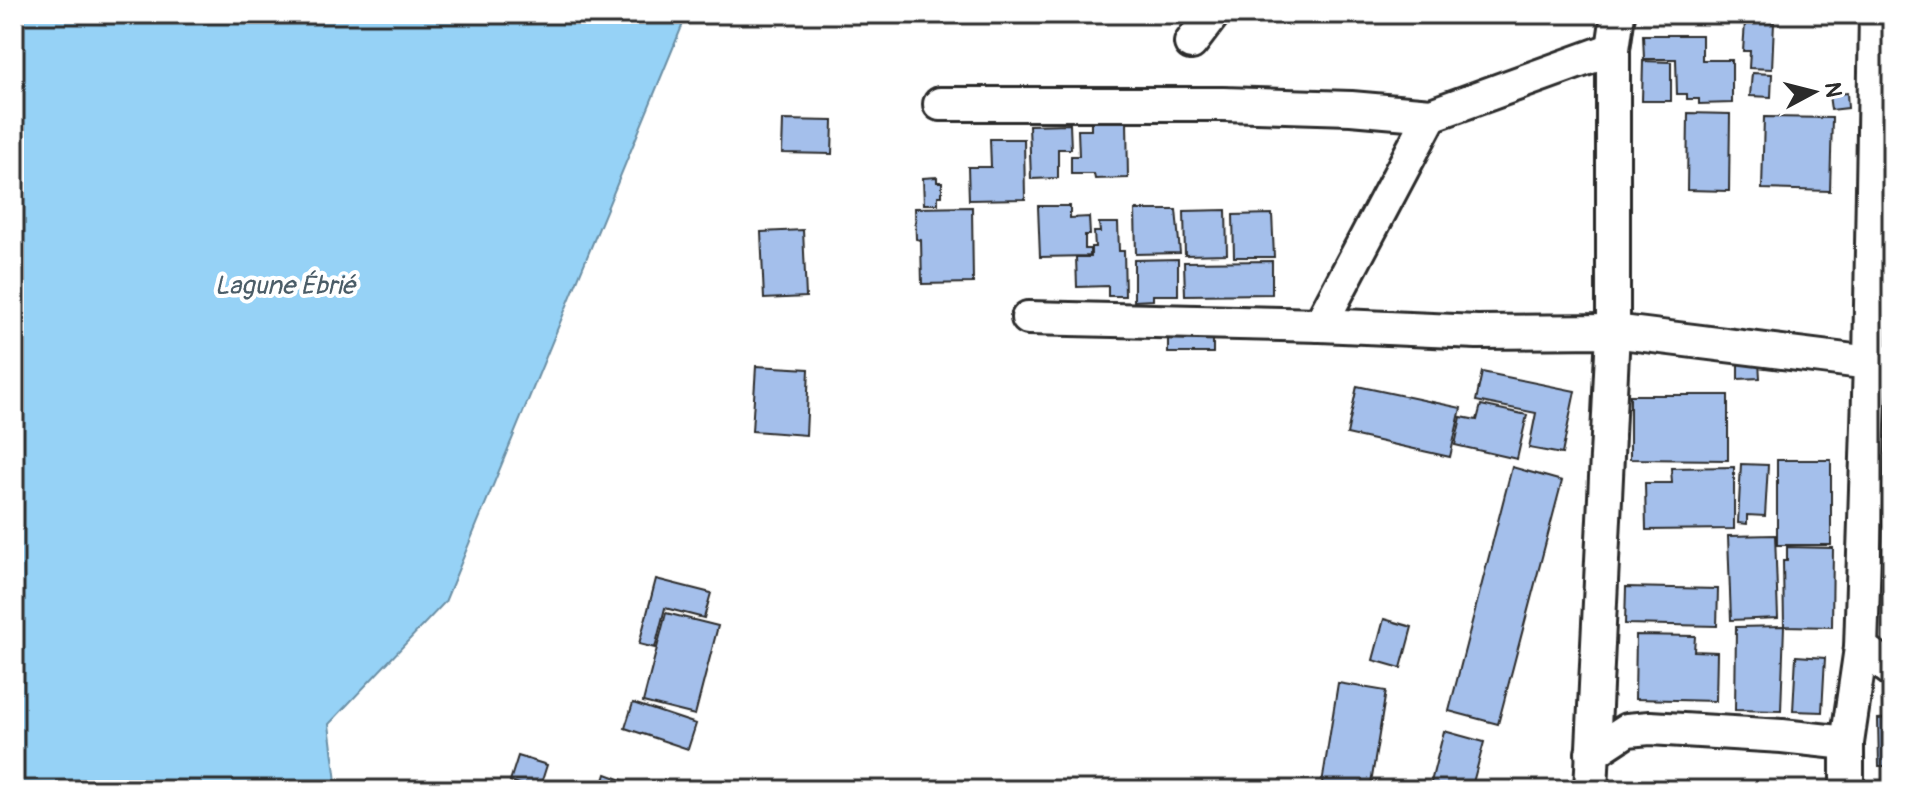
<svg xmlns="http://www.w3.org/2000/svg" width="1906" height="804" font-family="Pangolin,sans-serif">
  <rect width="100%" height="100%" fill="#fff"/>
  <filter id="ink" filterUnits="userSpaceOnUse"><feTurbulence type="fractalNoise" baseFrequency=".0125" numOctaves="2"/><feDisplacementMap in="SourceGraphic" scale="16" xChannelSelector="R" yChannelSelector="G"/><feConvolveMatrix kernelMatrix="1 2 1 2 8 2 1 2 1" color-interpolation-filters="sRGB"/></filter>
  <g filter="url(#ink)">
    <!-- water -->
    <polygon fill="#96d2f6" stroke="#6b8fa5" stroke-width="2" points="14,14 687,14 445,602 329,724 337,790 14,790"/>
    <!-- building -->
    <g fill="#a4bfeb" stroke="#2b2b2b" stroke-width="2">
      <polygon points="1745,22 1774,23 1772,69 1749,68 1750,51 1743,51"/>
      <polygon points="1643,35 1702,35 1702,60 1732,60 1732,103 1699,104 1699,99 1687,99 1687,94 1677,94 1676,59 1644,59"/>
      <polygon points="1643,61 1671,62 1671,101 1642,101"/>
      <polygon points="1752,73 1772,74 1771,97 1750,96"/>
      <polygon points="1847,93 1848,108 1831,110 1829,95"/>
      <polygon points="1688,113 1730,114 1729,191 1687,190"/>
      <polygon points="1764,117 1832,118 1830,191 1762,189"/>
      <polygon points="783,120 833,121 832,154 782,153"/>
      <polygon points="1127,121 1128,178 1095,179 1094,174 1071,174 1071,156 1079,156 1078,130 1091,130 1091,122"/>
      <polygon points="1070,124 1071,149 1058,149 1058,178 1031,179 1029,125"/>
      <polygon points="990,139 1024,139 1025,199 969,200 968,167 991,167"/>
      <polygon points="937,177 937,182 942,182 942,196 938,196 938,204 924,204 923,178"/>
      <polygon points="1038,206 1070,206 1070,218 1089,217 1090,235 1085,235 1085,249 1090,249 1090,256 1040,257"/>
      <polygon points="972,207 973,283 922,284 921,240 916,239 915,208"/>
      <polygon points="1135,210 1176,210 1180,253 1136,254"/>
      <polygon points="1226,210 1227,254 1185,255 1184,211"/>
      <polygon points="1272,214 1274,257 1234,257 1233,215"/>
      <polygon points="1099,223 1118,223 1119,251 1124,251 1125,296 1108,296 1108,286 1077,287 1076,257 1091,257 1091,247 1095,247 1094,232 1100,232"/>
      <polygon points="803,230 806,297 764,299 761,232"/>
      <polygon points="1178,259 1178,295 1153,295 1153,300 1134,301 1134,260"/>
      <polygon points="1272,261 1272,294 1185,295 1184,262"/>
      <rect x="1168" y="332" width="45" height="21"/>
      <polygon points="1759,362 1760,378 1738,379 1738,363"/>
      <polygon points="756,366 809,369 806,435 752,431"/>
      <polygon points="1482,372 1575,391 1562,454 1529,448 1536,413 1476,401"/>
      <polygon points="1357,386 1461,408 1450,457 1347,434"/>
      <polygon points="1630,395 1728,395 1728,460 1630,459"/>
      <polygon points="1481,405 1527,415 1517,459 1455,445 1461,417 1477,420"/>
      <rect x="1777" y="460" width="54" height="85"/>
      <polygon points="1741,464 1768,465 1765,516 1747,515 1747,524 1738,523"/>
      <polygon points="1512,467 1562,481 1498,724 1449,711"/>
      <polygon points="1734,467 1734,529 1646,530 1645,483 1672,483 1671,468"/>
      <polygon points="1775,535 1778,618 1731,620 1728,536"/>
      <polygon points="1787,547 1833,548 1832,627 1784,626 1783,561 1787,561"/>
      <polygon points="656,579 711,593 704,618 665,608 655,648 639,644"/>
      <polygon points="1626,587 1718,589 1717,626 1625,624"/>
      <polygon points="666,613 718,626 695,715 643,702"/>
      <polygon points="1384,619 1412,627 1401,668 1373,660"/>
      <polygon points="1784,626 1781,711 1735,710 1736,627"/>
      <polygon points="1636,635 1695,636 1694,651 1717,652 1716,701 1635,699"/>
      <polygon points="1796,656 1825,658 1822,712 1793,711"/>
      <polygon points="1338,683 1386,691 1370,790 1321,790"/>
      <polygon points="633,703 696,724 688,749 625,728"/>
      <polygon points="1892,718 1892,766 1879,766 1878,719"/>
      <polygon points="1444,731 1484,742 1471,790 1429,790"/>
      <polygon points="518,756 547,765 539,790 510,781"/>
      <polygon points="606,774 644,788 644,790 601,790"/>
    </g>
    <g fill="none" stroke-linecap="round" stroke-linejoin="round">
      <defs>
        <g id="street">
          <polyline points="1191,43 1213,14"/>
          <polyline points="940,104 1223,104 1351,108 1431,115 1613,49"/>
          <polyline points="1028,318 1320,325 1477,332 1613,331 1870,363 1892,362"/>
          <polyline points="1320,325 1431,115"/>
          <polyline points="1861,648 1892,670"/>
          <polyline points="1592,753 1627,730 1650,728 1782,736 1847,743"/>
          <polyline points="1591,790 1613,331 1613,49 1618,14"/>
          <polyline points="1847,790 1847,743 1861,648 1870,363 1876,14"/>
        </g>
      </defs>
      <!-- street casing -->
      <use href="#street" stroke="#2b2b2b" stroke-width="38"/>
      <!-- street -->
      <use href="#street" stroke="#fff" stroke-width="32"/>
    </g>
  </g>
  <g text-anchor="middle" stroke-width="8" stroke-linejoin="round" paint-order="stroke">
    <!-- water labels -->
    <g font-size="26" font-style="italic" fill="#4b5d68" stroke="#fff">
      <text x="285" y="294">Lagune Ébrié</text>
    </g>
  </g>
  <!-- margin -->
  <rect width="1906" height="804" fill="none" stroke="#fff" stroke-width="48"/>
  <rect x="24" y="24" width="1858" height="756" fill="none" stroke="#2b2b2b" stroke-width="3" filter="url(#ink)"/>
  <!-- north arrow -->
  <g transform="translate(1814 92) rotate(83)" stroke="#ffffff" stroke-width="6" paint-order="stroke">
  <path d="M0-6L14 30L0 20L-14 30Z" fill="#2b2b2b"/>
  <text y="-12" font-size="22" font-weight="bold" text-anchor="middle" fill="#2b2b2b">N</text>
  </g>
</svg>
